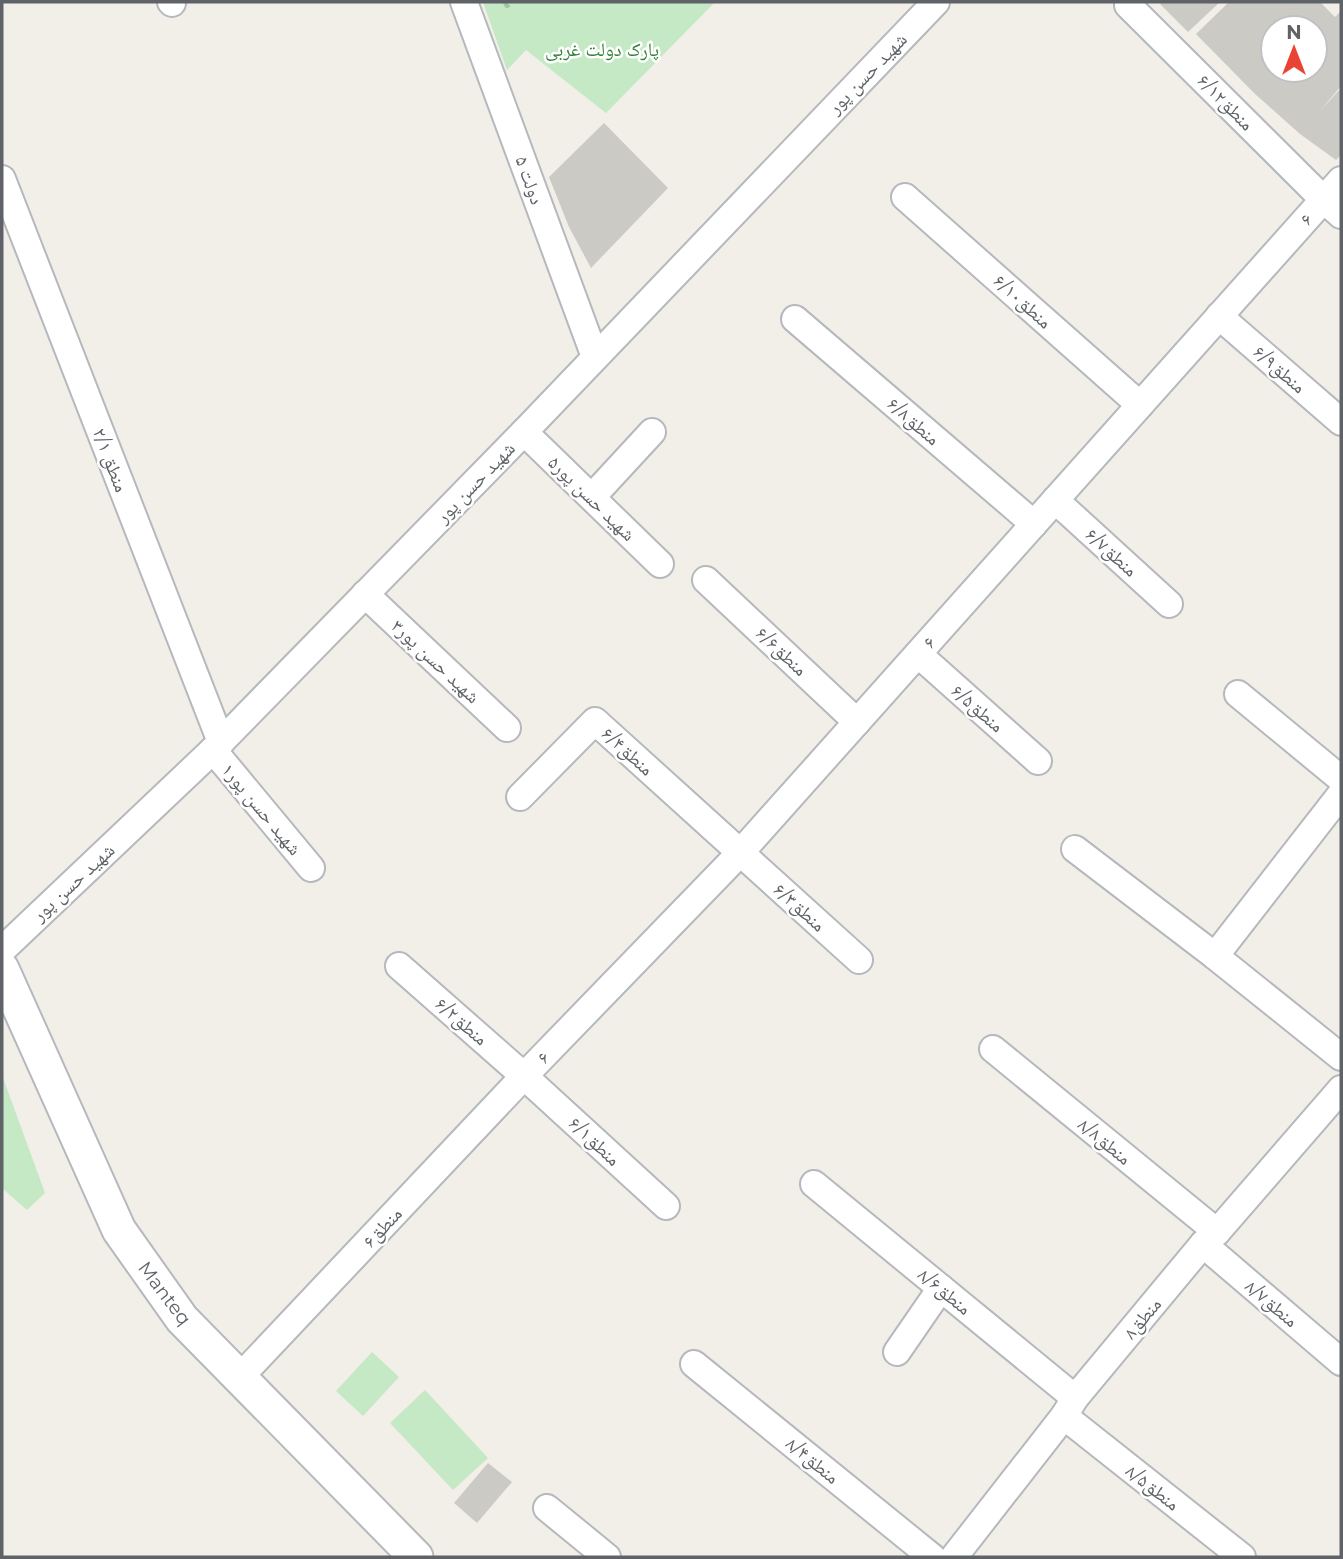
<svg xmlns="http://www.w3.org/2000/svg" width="1343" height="1559" font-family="Montserrat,'Noto Naskh Arabic',sans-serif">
  <rect width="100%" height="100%" fill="#f1efe8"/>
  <!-- green -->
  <g fill="#c5e8c5">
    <polygon points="483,2 715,2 606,113 526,50 507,70"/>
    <polygon points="2,1075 45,1193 27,1210 2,1188"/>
    <polygon points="372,1352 399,1377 363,1416 336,1391"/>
    <polygon points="425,1390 488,1458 453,1490 390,1423"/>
  </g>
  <!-- building -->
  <g fill="#cccac5" fill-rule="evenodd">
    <polygon points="1162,2 1220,2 1188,32 1160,4"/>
    <path d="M 1229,2 L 1320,2 L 1335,17 L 1341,11 L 1341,86 L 1320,111 L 1341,88 L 1341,155 L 1336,160 L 1300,134 L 1255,94 L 1196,34 ZM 1273,28 L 1315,28 L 1315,70 L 1273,70 Z"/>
    <polygon points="604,123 668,188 591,268 569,227 549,177"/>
    <polygon points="488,1463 512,1482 477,1523 454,1503"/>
  </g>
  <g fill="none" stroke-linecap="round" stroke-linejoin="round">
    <defs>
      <g id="minor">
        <polyline points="171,2 172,3"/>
        <polyline points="464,2 595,357"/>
        <polyline points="1128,5 1323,199 1341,215"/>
        <polyline points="2,179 221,742"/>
        <polyline points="905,197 1140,405"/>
        <polyline points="1219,316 1341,422"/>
        <polyline points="795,319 1034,524"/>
        <polyline points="524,432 660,564"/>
        <polyline points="592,497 652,432"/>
        <polyline points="1055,500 1169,604"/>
        <polyline points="706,580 857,722"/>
        <polyline points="365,594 507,728"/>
        <polyline points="918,654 1038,761"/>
        <polyline points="1238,694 1341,779"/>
        <polyline points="213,750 311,868"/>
        <polyline points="520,797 595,721 859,960"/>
        <polyline points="1075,849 1215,956 1341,1057"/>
        <polyline points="2,950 213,750 524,432 936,2"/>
        <polyline points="1215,956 1341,794"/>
        <polyline points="399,966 524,1076 666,1206"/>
        <polyline points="993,1049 1217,1232"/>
        <polyline points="814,1184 1075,1398"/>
        <polyline points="1203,1244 1341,1362"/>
        <polyline points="897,1352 941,1288"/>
        <polyline points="694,1364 932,1557"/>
        <polyline points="240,1377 524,1076 740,853 1341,180"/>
        <polyline points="1064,1416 1242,1557"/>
        <polyline points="547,1508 607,1557"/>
        <polyline points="954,1557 1064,1416 1075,1398 1203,1244 1217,1232 1341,1089"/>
      </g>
      <polyline id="tertiary" points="2,969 119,1230 182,1319 416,1557"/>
    </defs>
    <!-- minor casing -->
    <use href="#minor" stroke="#b5b8bc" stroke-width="30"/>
    <!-- tertiary casing -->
    <use href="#tertiary" stroke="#b5b8bc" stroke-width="37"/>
    <!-- path -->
    <polyline stroke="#9cc7a9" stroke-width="4.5" stroke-dasharray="7 3.5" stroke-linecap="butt" points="505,2 507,6 512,2"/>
    <!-- minor -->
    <use href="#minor" stroke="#fff" stroke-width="26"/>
    <!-- tertiary -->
    <use href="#tertiary" stroke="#fff" stroke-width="33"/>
  </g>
  <g text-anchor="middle" stroke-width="5" stroke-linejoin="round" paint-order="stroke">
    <!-- park labels -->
    <g font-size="19" fill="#348238" stroke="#fff">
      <text x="602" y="56">پارک دولت غربی</text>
    </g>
    <!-- street labels -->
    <g font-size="19" fill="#5f6368" stroke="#fff">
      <text transform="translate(867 73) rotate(-46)" y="7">شهید حسن پور</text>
      <text transform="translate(1226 102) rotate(45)" y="7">منطق۶/۱۲</text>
      <text transform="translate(530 180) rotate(70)" y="7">۵ دولت</text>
      <text transform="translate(1306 219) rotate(-48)" y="7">۶</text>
      <text transform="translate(1023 301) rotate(42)" y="7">منطق۶/۱۰</text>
      <text transform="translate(1280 369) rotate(41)" y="7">منطق۶/۹</text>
      <text transform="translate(914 421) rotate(41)" y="7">منطق۶/۸</text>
      <text transform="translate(111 460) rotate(69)" y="7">منطق ۲/۱</text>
      <text transform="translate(475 482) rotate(-46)" y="7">شهید حسن پور</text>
      <text transform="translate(592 498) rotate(44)" y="7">شهید حسن پور۵</text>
      <text transform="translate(1112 552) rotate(42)" y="7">منطق۶/۷</text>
      <text transform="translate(929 642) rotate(-48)" y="7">۶</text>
      <text transform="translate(782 651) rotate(43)" y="7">منطق۶/۶</text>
      <text transform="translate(436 661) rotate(43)" y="7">شهید حسن پور۳</text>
      <text transform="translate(978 708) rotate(41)" y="7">منطق۶/۵</text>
      <text transform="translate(628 751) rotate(42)" y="7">منطق۶/۴</text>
      <text transform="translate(262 809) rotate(50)" y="7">شهید حسن پور۱</text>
      <text transform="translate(73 882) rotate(-43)" y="7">شهید حسن پور</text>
      <text transform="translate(800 907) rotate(42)" y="7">منطق۶/۳</text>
      <text transform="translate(462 1021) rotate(41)" y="7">منطق۶/۲</text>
      <text transform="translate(543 1057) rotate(-46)" y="7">۶</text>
      <text transform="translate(595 1141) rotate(43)" y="7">منطق۶/۱</text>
      <text transform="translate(1105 1141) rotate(39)" y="7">منطق۸/۸</text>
      <text transform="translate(382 1227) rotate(-47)" y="7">منطق۶</text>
      <text transform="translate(945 1291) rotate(39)" y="7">منطق۸/۶</text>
      <text transform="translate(165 1293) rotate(53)" y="7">Manteq</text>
      <text transform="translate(1272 1303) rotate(40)" y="7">منطق۸/۷</text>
      <text transform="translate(1142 1318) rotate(-50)" y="7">منطق۸</text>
      <text transform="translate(813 1460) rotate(39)" y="7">منطق۸/۴</text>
      <text transform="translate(1153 1487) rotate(38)" y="7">منطق۸/۵</text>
    </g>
  </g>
  <!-- border -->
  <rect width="1343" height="1559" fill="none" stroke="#5f6368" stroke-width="7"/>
  <!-- north arrow -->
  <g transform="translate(1294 49)"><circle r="33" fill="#ffffff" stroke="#bfc1c3" stroke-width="2"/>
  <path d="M0-5L12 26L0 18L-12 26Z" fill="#ea4335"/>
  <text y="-10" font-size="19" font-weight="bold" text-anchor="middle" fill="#5f6368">N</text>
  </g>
</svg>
